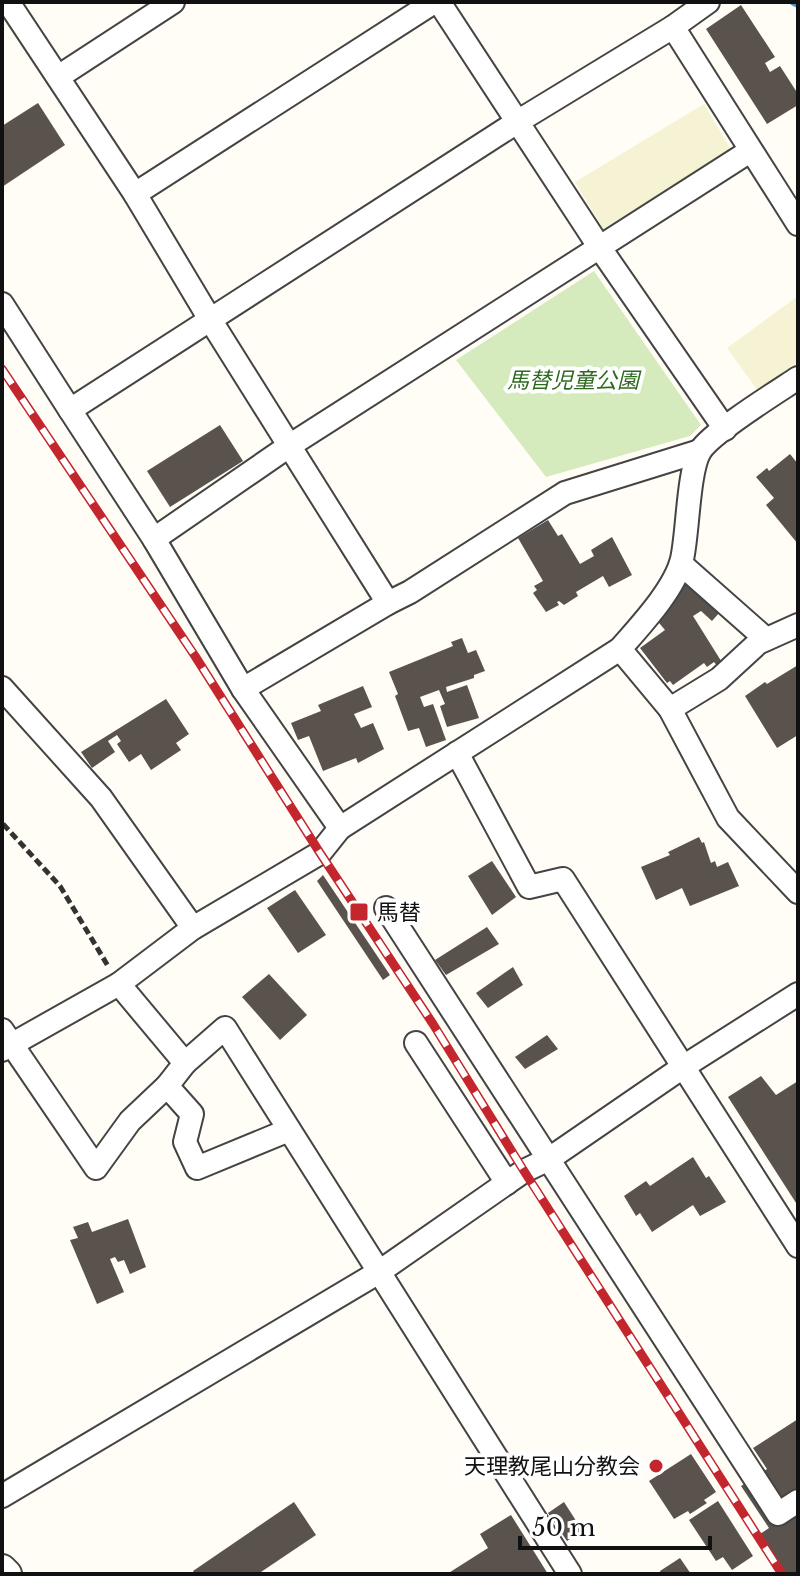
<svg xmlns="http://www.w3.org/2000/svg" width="800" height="1576" font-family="'Libre Baskerville','Noto Sans JP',serif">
  <rect width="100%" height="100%" fill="#fffdf5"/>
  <!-- farmland -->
  <g fill="#f6f3d4">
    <polygon points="704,104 732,151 603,229 575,182"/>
    <polygon points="798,296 798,362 758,391 727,348"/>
  </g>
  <!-- green -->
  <polygon fill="#d5ebbd" points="594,271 701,425 690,436 546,477 456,360"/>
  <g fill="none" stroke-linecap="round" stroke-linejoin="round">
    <!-- stream -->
    <polyline stroke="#3f96cf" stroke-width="8" points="794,2 798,4"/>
  </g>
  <!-- building -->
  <g fill="#5a524d">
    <polygon points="741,5 775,57 765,63 770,72 780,66 798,94 798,105 767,124 706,29"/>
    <polygon points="38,103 65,145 2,187 2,126"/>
    <polygon points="220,425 243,461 170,507 147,471"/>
    <polygon points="790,454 798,464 798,544 766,505 774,498 756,477 767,468 769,471"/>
    <polygon points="548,520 558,536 562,534 580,564 594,556 591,550 612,537 632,575 609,587 603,576 576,592 578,596 564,605 559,601 557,602 559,605 546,612 533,593 537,590 534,586 543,581 518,538"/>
    <polygon points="684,580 720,612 712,621 701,611 693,616 723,664 718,667 714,662 707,667 704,663 673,685 670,681 667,683 640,648 665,630 655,618"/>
    <polygon points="462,638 468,653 476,650 485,671 474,675 474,678 446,687 447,692 467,685 479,718 447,727 440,706 445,704 439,690 420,697 424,707 433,704 446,740 426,747 419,728 408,731 395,696 398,694 389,672 453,646 451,642"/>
    <polygon points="798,665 798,735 777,748 745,696 765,682 767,684"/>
    <polygon points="363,686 372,707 354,714 361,728 373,723 384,749 358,763 356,758 323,771 309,736 298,740 291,723 321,711 318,705"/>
    <polygon points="166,699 189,734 176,743 181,750 151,770 141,754 129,762 117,744 121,741 117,735 108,741 115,752 92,768 81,752"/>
    <polygon points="699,837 702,843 704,842 711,863 715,861 717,867 728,862 739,886 690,906 682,888 656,900 641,867 670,855 668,852"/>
    <polygon points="492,861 516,897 492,915 468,876"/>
    <polygon points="323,875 390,975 383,980 317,881"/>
    <polygon points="295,890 326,935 298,953 267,908"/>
    <polygon points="487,927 499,944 446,975 435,960"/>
    <polygon points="513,967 523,985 488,1008 476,993"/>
    <polygon points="269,974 307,1015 280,1040 242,997"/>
    <polygon points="547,1035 558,1049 525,1069 515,1057"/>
    <polygon points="761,1076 776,1095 798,1081 798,1206 728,1097"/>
    <polygon points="693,1157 706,1178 709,1176 726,1202 700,1216 693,1205 652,1232 640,1213 636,1216 624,1196 646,1181 650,1186"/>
    <polygon points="128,1219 146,1267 130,1274 124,1260 118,1262 115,1257 110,1259 124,1292 97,1304 70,1240 78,1238 73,1227 88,1222 92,1232"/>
    <polygon points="798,1419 798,1574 786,1574 760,1534 769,1528 741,1486 767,1469 753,1448"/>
    <polygon points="691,1454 716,1492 704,1500 707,1503 690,1514 688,1511 674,1519 649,1481"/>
    <polygon points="718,1501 753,1556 732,1570 723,1557 716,1561 689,1520"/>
    <polygon points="294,1502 316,1535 258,1574 195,1574 193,1571"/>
    <polygon points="564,1502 582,1530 567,1541 548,1513"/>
    <polygon points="511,1515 548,1574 447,1574 488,1548 480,1534"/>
    <polygon points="680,1558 691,1574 661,1574 660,1571"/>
  </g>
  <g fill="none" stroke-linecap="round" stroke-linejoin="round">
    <defs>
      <g id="minor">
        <polyline points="8,2 135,194 211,321 388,603 243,689"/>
        <polyline points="439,2 600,248 725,429"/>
        <polyline points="673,27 708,2"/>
        <polyline points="58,77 173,2"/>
        <polyline points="135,194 434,2"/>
        <polyline points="2,304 70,410 517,122 673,27 798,224"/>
        <polyline points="154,539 289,446 750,151"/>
        <polyline points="681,564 766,639"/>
        <polyline points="388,603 410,592 565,493 700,451"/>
        <polyline points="620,649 670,709 728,818 798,892"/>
        <polyline points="2,688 101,798 193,928"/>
        <polyline points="670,709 719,679 758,643 798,625"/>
        <polyline points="457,753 529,887 563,879 798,1246"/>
        <path d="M 340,828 L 620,649 C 640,626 675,589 682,559 C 688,533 688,471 700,451 C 712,432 777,392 798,378"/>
        <polyline points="386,908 778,1514 798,1501"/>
        <polyline points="119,984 185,1063"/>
        <polyline points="2,1030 96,1168 130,1121 167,1086 185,1063 225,1028 570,1574"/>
        <polyline points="416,1043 507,1183"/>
        <polyline points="2,1050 119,984 193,928 320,853 340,828 243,689 154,539 70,410"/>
        <polyline points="167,1086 192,1114 185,1142 197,1168 289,1130"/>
        <polyline points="2,1496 379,1272 524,1171 549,1159 683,1067 798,994"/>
      </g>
      <polyline id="tertiary" points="2,1569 7,1574"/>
    </defs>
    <!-- minor casing -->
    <use href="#minor" stroke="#444" stroke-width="26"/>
    <!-- tertiary casing -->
    <use href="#tertiary" stroke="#444" stroke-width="32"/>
    <!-- path -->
    <polyline stroke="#333" stroke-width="5" stroke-dasharray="8 4" stroke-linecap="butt" points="3,824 60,886 108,966"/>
    <!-- minor -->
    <use href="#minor" stroke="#fff" stroke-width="22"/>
    <!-- tertiary -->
    <use href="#tertiary" stroke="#fff" stroke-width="28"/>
    <defs>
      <polyline id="rail" points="2,369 195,656 320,853 433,1024 524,1171 782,1574"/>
    </defs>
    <!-- rail casing -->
    <use href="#rail" stroke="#c4262e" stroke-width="9"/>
    <!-- rail -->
    <use href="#rail" stroke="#fff" stroke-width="6" stroke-dasharray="18" stroke-linecap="butt"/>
  </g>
  <!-- markers -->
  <g fill="#c4262e" stroke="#fff" stroke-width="3">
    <rect x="349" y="902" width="20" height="20" rx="4"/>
    <circle cx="656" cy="1466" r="8"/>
  </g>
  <g text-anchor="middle" stroke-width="8" stroke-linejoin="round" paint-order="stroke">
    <!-- park labels -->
    <g font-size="22" font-style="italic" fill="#2f6b1f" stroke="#fff">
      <text x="573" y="388">馬替児童公園</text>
    </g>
    <!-- poi labels -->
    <g font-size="22" fill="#111" stroke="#fff" text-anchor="start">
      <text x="377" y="920">馬替</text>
      <text x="640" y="1474" text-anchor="end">天理教尾山分教会</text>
    </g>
  </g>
  <!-- border -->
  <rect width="800" height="1576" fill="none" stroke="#111111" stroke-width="8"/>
  <!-- scale -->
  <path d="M520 1536v12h190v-12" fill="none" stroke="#111111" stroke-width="4"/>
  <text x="532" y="1536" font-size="24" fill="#111111" stroke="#ffffff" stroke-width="6" paint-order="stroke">50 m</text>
</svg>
